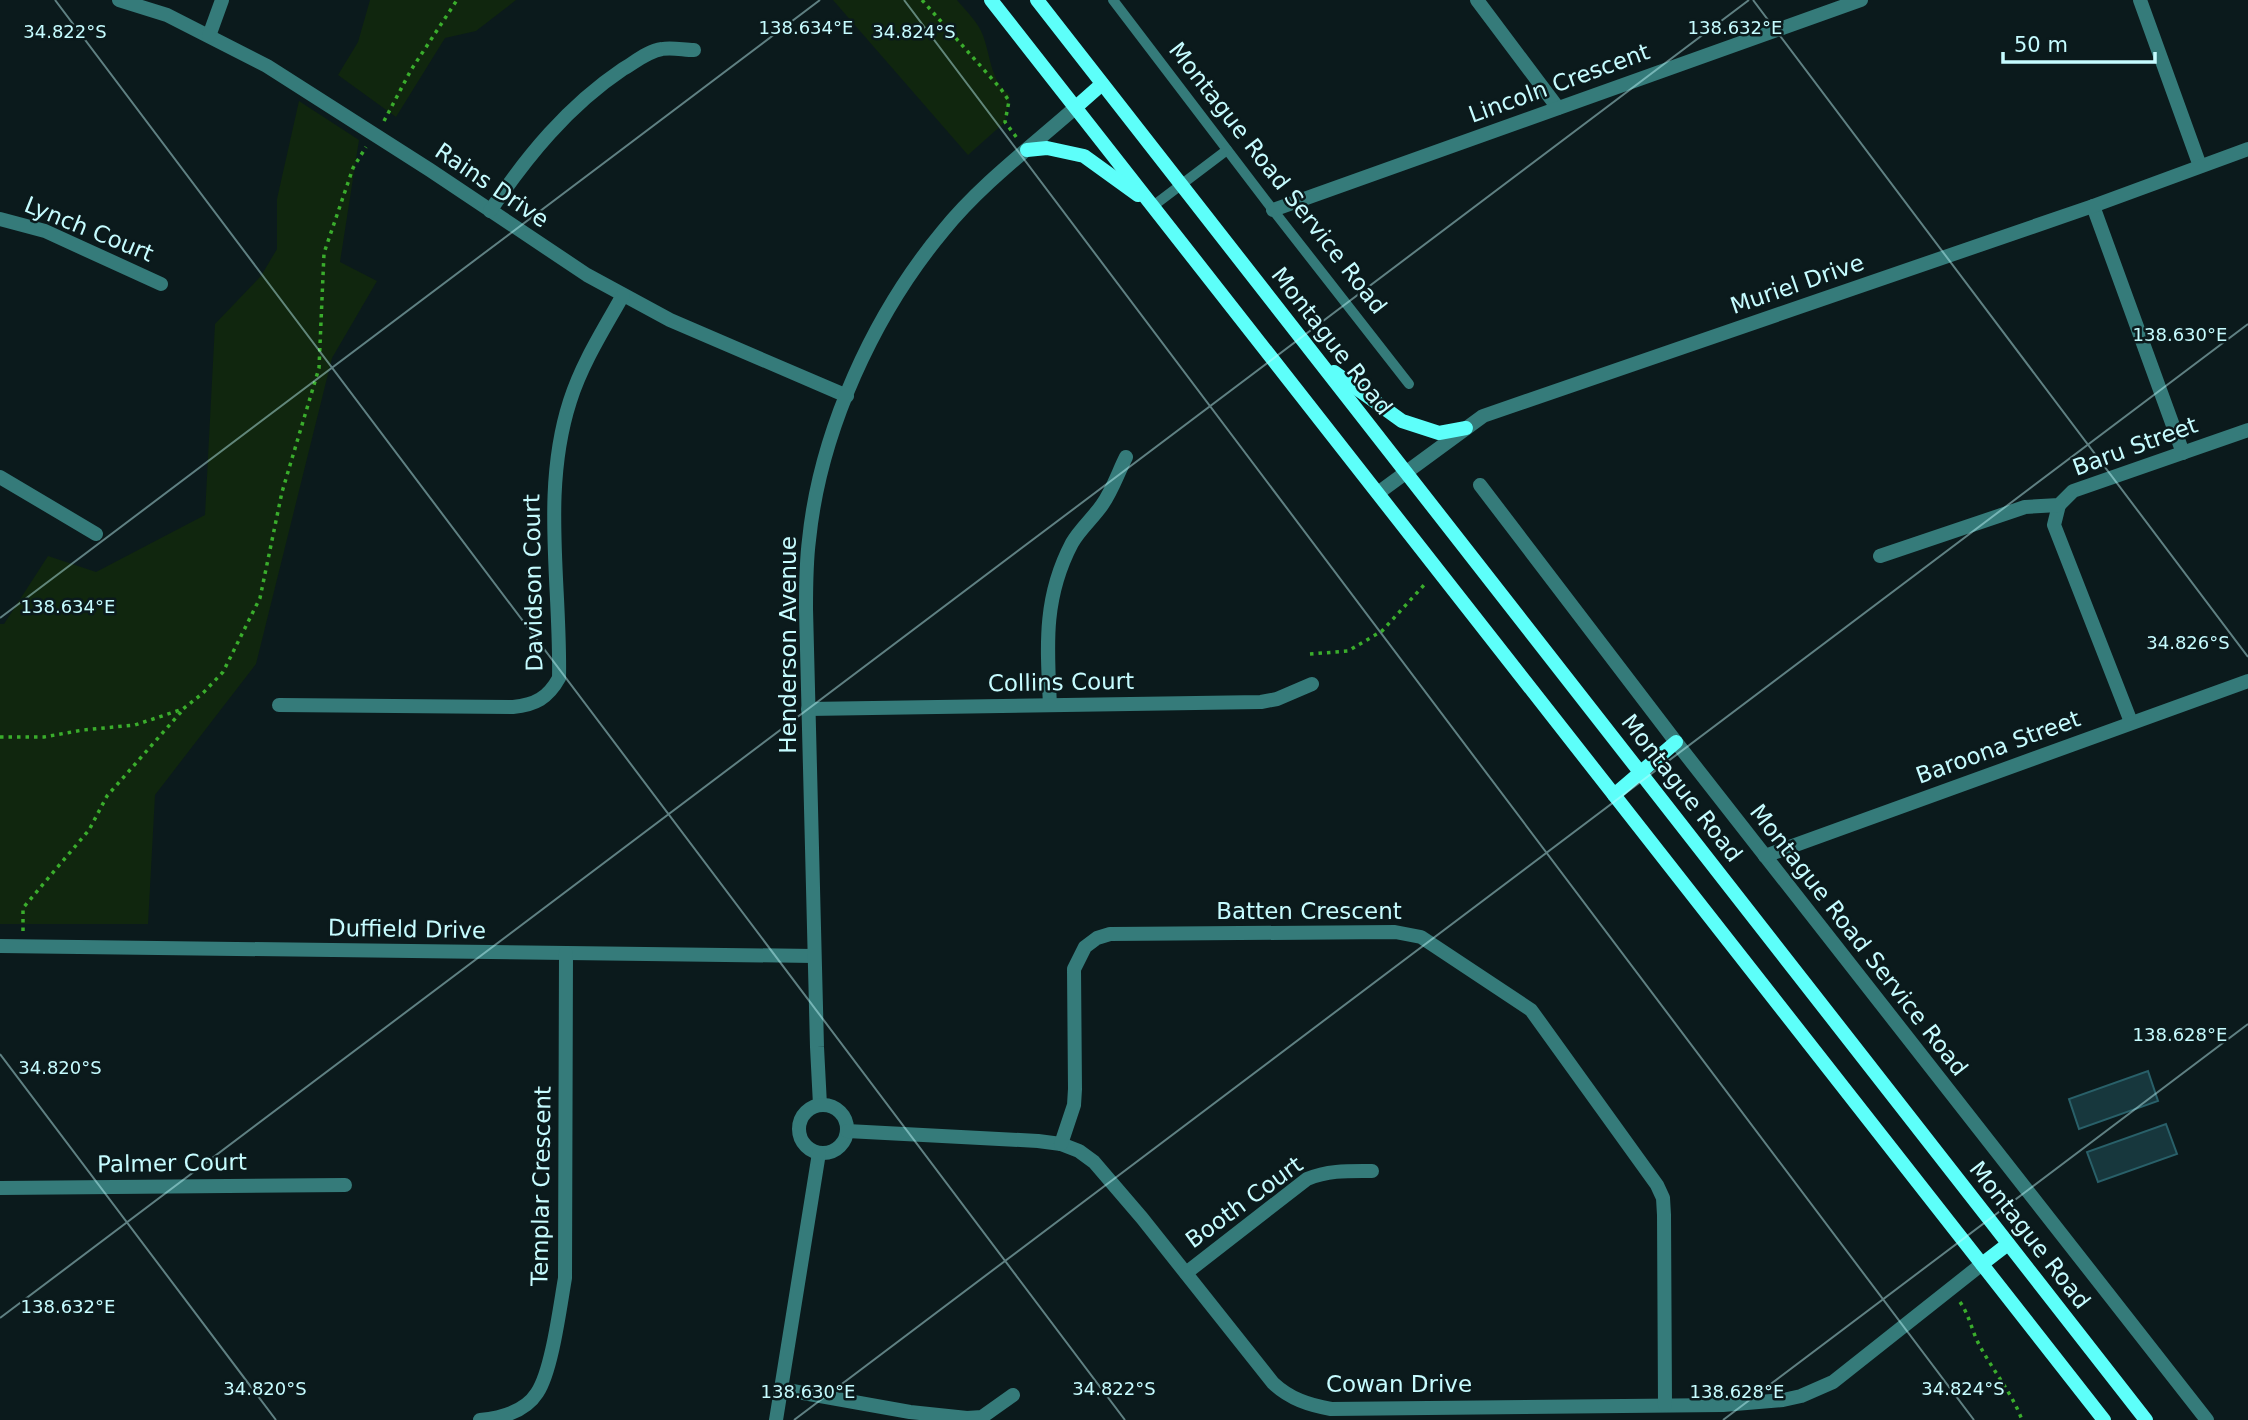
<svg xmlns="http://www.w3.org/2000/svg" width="2248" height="1420" font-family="'DejaVu Sans',sans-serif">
  <rect width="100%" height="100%" fill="#0b1a1c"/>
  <!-- green -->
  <g fill="#10260e">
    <polygon points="370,0 516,0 476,31 445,38 396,117 338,75 358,42"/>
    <path d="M 833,0 L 957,0 C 964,9 976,20 981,31 C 991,52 989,81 1010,95 L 1005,122 L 968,155 Z"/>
    <polygon points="299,101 359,140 340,262 377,281 332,358 256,664 155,795 148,924 0,924 0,624 4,624 48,556 96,572 205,515 215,324 261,276 277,249 277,199"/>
  </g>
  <!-- building -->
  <g fill="#17373d" stroke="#296069" stroke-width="2">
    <polygon points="2148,1071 2158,1101 2079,1129 2069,1099"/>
    <polygon points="2166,1124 2177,1154 2098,1182 2087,1152"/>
  </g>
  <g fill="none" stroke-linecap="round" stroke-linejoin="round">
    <!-- path -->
    <g stroke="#3aad2c" stroke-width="3.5" stroke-dasharray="3.5 5" stroke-linecap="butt">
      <polyline points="922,0 1001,89 1009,101 1005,122 1017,138"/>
      <polyline points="384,121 411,70 457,0"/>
      <polyline points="1310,654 1348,651 1382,631 1425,584"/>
      <polyline points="0,737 44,737 83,730 135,725 183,709 203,693 223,672 260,598 282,492 319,368 324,253 353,168 366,147"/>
      <polyline points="23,931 23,908 89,830 107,796 181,712"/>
      <path d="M 1960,1302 C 1970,1316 1972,1333 1981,1348 C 1994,1372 2012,1393 2022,1420"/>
    </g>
    <!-- service -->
    <g stroke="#357b7a" stroke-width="10">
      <polyline points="1113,0 1273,210 1409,384"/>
      <polyline points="1153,206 1227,150"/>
    </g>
    <!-- minor -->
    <g stroke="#357b7a" stroke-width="14">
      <polyline points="119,0 167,15 267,66 430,170 587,275 670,320 847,396"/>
      <polyline points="1477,0 1558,108"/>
      <polyline points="2140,0 2200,166"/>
      <polyline points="209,36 222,0"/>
      <polyline points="2093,206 2183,453"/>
      <polyline points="1273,210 1861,0"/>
      <path d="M 490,211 C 527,156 568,106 623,69 C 635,62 648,51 662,49 C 672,47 684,50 694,50"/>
      <polyline points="0,219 45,231 161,284"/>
      <polyline points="0,477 96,534"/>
      <polyline points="1480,485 1676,742 2207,1420"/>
      <polyline points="1378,493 1483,416 2093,206 2248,149"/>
      <polyline points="2059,505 2054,525 2131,722"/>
      <polyline points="1880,556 2025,507 2059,505 2073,491 2248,430"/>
      <path d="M 279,705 L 513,707 C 535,705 548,698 559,678 C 561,585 541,491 570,401 C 582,363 604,329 623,295"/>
      <path d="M 1050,705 C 1047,646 1043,598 1072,543 C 1080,529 1093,518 1102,505 C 1112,491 1118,473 1126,457"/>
      <polyline points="808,709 1261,702 1277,699 1312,684"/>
      <polyline points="1765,856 2248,681"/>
      <polyline points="0,946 814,956"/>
      <path d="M 820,1105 L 817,1047 L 806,609 C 806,586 806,563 809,540 C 820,431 874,314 943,231 C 980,185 1032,146 1076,107"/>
      <circle cx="823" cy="1129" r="24"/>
      <path d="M 847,1131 L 1038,1141 L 1061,1144 L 1079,1151 L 1094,1162 L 1142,1218 L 1273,1383 C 1290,1399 1309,1405 1331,1409 L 1723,1405 L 1783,1400 L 1801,1396 L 1833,1382 L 1982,1264"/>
      <polyline points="1061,1144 1074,1105 1075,1089 1074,969 1085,947 1097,938 1110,934 1395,932 1421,937 1531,1010 1657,1185 1663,1198 1664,1215 1665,1405"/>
      <polyline points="0,1188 345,1185"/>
      <path d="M 1186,1273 L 1307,1179 C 1329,1170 1349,1171 1372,1171"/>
      <polyline points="781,1389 910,1412 967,1418 982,1417 1013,1395"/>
      <path d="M 480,1420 C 500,1418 525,1412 537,1393 C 552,1371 560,1306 565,1278 L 566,953"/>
      <polyline points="776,1420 819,1153"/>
    </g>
    <!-- secondary -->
    <g stroke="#5dfffa" stroke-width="14">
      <polyline points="991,0 2104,1420"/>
      <polyline points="1037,0 2146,1420"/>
      <polyline points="1076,107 1102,84"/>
      <polyline points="1027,150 1047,148 1084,156 1138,195"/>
      <polyline points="1334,372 1402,421 1439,433 1466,428"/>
      <polyline points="1614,795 1676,742"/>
      <polyline points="1982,1264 2008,1244"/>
    </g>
  </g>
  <!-- ticks -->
  <path fill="none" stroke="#c6fcff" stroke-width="2" stroke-opacity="0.45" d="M 55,0 L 1125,1420M 904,0 L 1974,1420M 1753,0 L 2248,657M 0,618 L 820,0M 0,1054 L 276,1420M 0,1318 L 1749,0M 794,1420 L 2248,324M 1723,1420 L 2248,1024"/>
  <g text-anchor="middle" stroke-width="5" stroke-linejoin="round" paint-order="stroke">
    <!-- street labels -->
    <g font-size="23" fill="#c6fcff" stroke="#0b1a1c">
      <text transform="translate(1559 83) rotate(-20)" y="8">Lincoln Crescent</text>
      <text transform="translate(1278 178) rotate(52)" y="8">Montague Road Service Road</text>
      <text transform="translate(492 185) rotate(34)" y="8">Rains Drive</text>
      <text transform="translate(89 229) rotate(22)" y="8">Lynch Court</text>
      <text transform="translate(1797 284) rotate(-19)" y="8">Muriel Drive</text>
      <text transform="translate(1332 341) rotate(52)" y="8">Montague Road</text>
      <text transform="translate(2135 446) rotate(-20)" y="8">Baru Street</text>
      <text transform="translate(533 583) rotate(-91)" y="8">Davidson Court</text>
      <text transform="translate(788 645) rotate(-90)" y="8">Henderson Avenue</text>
      <text transform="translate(1061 682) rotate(-1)" y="8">Collins Court</text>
      <text transform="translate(1998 747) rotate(-20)" y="8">Baroona Street</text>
      <text transform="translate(1682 788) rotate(52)" y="8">Montague Road</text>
      <text x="1309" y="919">Batten Crescent</text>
      <text transform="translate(407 929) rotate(1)" y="8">Duffield Drive</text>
      <text transform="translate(1859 940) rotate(52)" y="8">Montague Road Service Road</text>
      <text transform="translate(172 1163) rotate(-1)" y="8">Palmer Court</text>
      <text transform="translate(541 1186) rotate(-89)" y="8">Templar Crescent</text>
      <text transform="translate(1244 1202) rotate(-36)" y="8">Booth Court</text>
      <text transform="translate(2030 1235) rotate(52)" y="8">Montague Road</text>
      <text x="1399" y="1392">Cowan Drive</text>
    </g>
  </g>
  <g font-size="18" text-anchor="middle" fill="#c6fcff" stroke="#0b1a1c" stroke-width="5" stroke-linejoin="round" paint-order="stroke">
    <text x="806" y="34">138.634°E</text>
    <text x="1735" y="34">138.632°E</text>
    <text x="65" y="38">34.822°S</text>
    <text x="914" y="38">34.824°S</text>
    <text x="2180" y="341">138.630°E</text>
    <text x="68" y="613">138.634°E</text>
    <text x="2188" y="649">34.826°S</text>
    <text x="2180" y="1041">138.628°E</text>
    <text x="60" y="1074">34.820°S</text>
    <text x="68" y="1313">138.632°E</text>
    <text x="265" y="1395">34.820°S</text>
    <text x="1114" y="1395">34.822°S</text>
    <text x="1963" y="1395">34.824°S</text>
    <text x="808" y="1398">138.630°E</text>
    <text x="1737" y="1398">138.628°E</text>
  </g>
  <!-- scale -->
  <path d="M2003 52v10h152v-10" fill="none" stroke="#c6fcff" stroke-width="3.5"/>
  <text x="2014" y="52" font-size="21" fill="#c6fcff" stroke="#0b1a1c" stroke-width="5" paint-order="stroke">50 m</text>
</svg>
